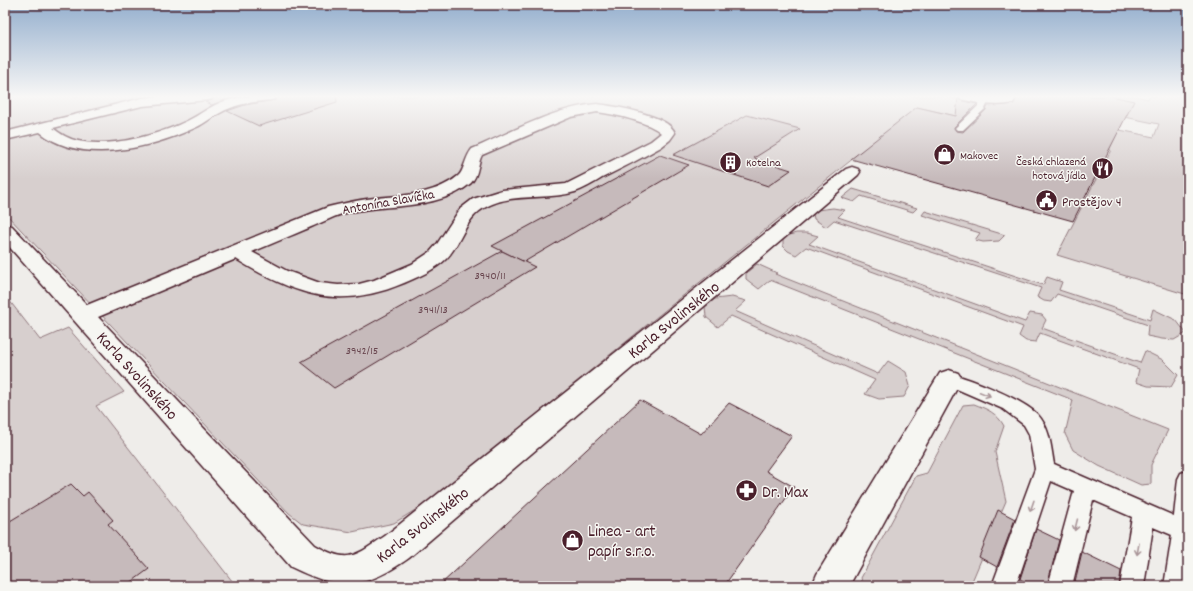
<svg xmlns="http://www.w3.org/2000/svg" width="1193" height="591" font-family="Dekko,sans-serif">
  <rect width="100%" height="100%" fill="#efedea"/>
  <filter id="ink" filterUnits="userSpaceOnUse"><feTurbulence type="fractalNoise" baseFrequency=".025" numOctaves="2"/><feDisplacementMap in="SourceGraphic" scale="8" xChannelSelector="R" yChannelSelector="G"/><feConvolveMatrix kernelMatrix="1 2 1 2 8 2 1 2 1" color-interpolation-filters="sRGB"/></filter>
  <g filter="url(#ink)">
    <!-- green -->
    <g fill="#d7cfce" stroke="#90777c">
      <polygon points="5,96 945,96 961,100 966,105 956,116 917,107 425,504 394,523 352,532 303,524 289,513 5,213"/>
      <polygon points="1021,96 1135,96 1148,99 1149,96 1188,96 1188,295 1057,255 1111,150 986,122 1031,112 1154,137 1159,124"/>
      <polygon points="853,189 917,208 913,212 861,196 854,202 842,198"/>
      <polygon points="833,208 845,210 838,217 1043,285 1047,277 1062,282 1059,290 1150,320 1153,309 1176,320 1186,333 1174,340 1162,339 1147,336 1148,325 1057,294 1051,302 1044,301 1037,297 1041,288 834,220 826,227 814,219 813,214 817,210"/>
      <polygon points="925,211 1005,235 999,241 983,242 975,240 980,233 922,215"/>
      <polygon points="796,233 807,233 818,236 809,244 1025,322 1030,313 1042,315 1046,320 1042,328 1140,363 1145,351 1163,360 1178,375 1171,387 1148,386 1136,382 1139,369 1040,333 1036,342 1026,341 1019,336 1023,327 806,247 796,255 788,251 783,246 783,240 787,236"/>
      <polygon points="757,264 777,273 775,274 1168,430 1151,465 1151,484 1141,485 1099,466 1073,450 1065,434 1073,400 770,280 759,289 746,279 746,273"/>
      <polygon points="5,295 40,340 68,328 124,392 96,406 236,586 5,586"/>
      <polygon points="732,297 746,301 735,311 878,374 888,361 906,372 910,386 904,397 879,399 865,394 875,380 731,316 718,327 706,317 705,307 715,299"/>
      <path d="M 974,404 C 987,409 997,413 1004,426 L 995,452 L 1006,501 L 970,586 L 864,586 L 861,578 L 916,476 L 927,473 L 963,405 Z"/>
    </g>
    <!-- building -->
    <g fill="#c6babb" stroke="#4a1f2b">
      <polygon points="214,96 237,96 212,105 205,102 212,100"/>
      <polygon points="277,96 336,96 337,102 259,126 227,111 245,105 275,100"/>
      <polygon points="1018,96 1111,96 1134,101 1073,221 851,159 917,107 956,116 958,98 960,100 977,104 954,127 956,131 963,132 986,110 988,106 1013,104"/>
      <polygon points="747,115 800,129 754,158 791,170 768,186 673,155"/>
      <polygon points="660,155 689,165 524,262 492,246"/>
      <polygon points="502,251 535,267 334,388 301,362"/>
      <polygon points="640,400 701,434 729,403 792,436 766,471 794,487 724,586 439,586"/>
      <polygon points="71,484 83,496 88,492 113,520 108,524 149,569 126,586 5,586 5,524"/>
      <polygon points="998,510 1015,519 997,567 979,557"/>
      <polygon points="1036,529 1059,540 1047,586 1033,586 1020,579"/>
      <polygon points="1082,552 1121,571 1119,586 1074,586"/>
    </g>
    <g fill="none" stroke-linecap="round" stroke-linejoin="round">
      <defs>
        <g id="lane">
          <polygon points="985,97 989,100 985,109 963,130 957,130 955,128 957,126 978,106 982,98"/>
          <path d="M 949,373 C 971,379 1023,399 1038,415 C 1050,428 1051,447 1054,464 L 1174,516 L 1178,479 L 1181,473 L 1188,471 L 1188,586 L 1164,586 L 1172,535 L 1153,527 L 1144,586 L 1120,586 L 1132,517 L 1093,500 L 1072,586 L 1048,586 L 1074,491 L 1051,481 L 1016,586 L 992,586 L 1035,469 L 1029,434 L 1024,425 L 1003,409 L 943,383 L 940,379 L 943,375 Z"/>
        </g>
        <g id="street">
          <path d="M 161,96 L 213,96 L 212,99 L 207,100 L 142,106 L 53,128 C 60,134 69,139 78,141 C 110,148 158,135 187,121 C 200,115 211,105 225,101 C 242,95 259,96 276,96 L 275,99 L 270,100 C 252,102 236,104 220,113 C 212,117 205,123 197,127 C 152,148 81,166 40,132 L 5,140 L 5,132 L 142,98 Z"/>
          <path d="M 959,96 L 1017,96 L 1013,103 C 996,107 977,103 960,99 Z"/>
          <path d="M 597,104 C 614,106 669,115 675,133 L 670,140 L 661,147 C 642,158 622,168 602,178 C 594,183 584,189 575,192 C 546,201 513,192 486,207 C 465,217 462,243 446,259 C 435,270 418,277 404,283 C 338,311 294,295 236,259 L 98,317 L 315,545 C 349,565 355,556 385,536 L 846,169 L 852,167 L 858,169 L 860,172 L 858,175 L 409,558 C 364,590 340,591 291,567 L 5,242 L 5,224 L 12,226 L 87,305 L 328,207 C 341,204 353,201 367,199 C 397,195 433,197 458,176 C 464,172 465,157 472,149 C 510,133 556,107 597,104 ZM 597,112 C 613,114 650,122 661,133 L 651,141 L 566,184 L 502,190 L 473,199 L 460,209 L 437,244 L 430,252 L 412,264 L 374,280 L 359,284 L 338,285 L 320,283 L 287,271 L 252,252 C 272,244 292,235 311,227 C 321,223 332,217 342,214 C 382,203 437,212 471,183 C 479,175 477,164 482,155 L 571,117 Z"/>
          <polygon points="949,370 958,373 962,379 849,586 812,586 817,574 940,373"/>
        </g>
      </defs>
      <!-- lane casing -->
      <use href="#lane" stroke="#4a1f2b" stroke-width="3"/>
      <!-- street casing -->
      <use href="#street" stroke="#4a1f2b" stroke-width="3"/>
      <!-- lane -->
      <use href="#lane" fill="#f6f6f2" fill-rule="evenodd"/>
      <!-- street -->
      <use href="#street" fill="#f6f6f2" fill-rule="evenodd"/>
    </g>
    <!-- one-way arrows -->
    <defs><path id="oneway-shaft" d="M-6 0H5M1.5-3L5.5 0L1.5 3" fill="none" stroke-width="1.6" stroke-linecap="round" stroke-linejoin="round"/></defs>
    <g stroke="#a99598">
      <use href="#oneway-shaft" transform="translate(985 394) rotate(22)"/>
      <use href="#oneway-shaft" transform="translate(1032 506) rotate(109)"/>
      <use href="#oneway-shaft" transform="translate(1076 525) rotate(104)"/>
      <use href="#oneway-shaft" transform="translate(1138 549) rotate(100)"/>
    </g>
  </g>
  <!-- sky -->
  <linearGradient id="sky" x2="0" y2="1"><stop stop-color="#93aecd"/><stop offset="0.54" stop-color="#f8f7f6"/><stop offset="1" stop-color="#f8f7f6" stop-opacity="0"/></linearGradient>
  <rect width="1193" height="179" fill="url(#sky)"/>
  <!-- icons -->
  <defs>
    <symbol id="shop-disc" viewBox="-11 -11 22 22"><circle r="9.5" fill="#4a1f2b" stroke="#f6f6f2"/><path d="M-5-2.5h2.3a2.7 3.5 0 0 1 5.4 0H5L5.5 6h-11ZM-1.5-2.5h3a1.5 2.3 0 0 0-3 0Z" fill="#fff"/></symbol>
    <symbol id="building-disc" viewBox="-11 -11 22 22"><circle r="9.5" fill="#4a1f2b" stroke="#f6f6f2"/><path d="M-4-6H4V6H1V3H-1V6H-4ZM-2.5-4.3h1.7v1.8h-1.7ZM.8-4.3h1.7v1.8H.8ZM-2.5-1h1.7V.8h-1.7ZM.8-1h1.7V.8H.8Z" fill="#fff"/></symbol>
    <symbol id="restaurant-disc" viewBox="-11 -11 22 22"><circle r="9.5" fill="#4a1f2b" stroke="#f6f6f2"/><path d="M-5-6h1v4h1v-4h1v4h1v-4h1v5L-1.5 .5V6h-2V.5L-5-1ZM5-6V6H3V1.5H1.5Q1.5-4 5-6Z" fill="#fff"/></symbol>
    <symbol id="civic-disc" viewBox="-11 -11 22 22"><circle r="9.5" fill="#4a1f2b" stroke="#f6f6f2"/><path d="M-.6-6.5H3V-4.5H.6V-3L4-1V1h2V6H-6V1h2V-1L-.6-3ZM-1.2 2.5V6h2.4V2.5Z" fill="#fff"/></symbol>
    <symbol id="pharmacy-disc" viewBox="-11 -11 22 22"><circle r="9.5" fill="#4a1f2b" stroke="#f6f6f2"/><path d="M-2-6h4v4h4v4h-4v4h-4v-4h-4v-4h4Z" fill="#fff"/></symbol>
  </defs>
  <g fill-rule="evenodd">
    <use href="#shop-disc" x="932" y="142" width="25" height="25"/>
    <use href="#building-disc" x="718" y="150" width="25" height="25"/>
    <use href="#restaurant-disc" x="1090" y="156" width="25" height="25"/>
    <use href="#civic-disc" x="1034" y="188" width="25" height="25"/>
    <use href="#pharmacy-disc" x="734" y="478" width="25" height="25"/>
    <use href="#shop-disc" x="560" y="528" width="25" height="25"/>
  </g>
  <g text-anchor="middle" stroke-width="3" stroke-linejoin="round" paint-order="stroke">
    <!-- far-poi labels -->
    <g font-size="12" fill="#4a1f2b" stroke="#f6f6f2" text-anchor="start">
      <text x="960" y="159">Makovec</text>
      <text x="1086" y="165" text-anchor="end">Česká chlazená<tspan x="1086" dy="14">hotová jídla</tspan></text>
      <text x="746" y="166">Kotelna</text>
    </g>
    <!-- number labels -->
    <g font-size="12" fill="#69464f">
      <text x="490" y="279">3940/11</text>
      <text x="433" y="313">3941/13</text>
      <text x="362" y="354">3942/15</text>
    </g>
    <!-- street labels -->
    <g font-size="14" fill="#4a1f2b" stroke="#f6f6f2">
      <text transform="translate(388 201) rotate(-10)" y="5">Antonína Slavíčka</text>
    </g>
    <!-- poi labels -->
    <g font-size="14" fill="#4a1f2b" stroke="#f6f6f2" text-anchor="start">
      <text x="1062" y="206">Prostějov 4</text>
    </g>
    <!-- near-street labels -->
    <g font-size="17" fill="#4a1f2b" stroke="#f6f6f2">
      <text transform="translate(673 319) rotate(-39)" y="6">Karla Svolinského</text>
      <text transform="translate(138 375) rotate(48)" y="6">Karla Svolinského</text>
      <text transform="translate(422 524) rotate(-38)" y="6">Karla Svolinského</text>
    </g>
    <!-- near-poi labels -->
    <g font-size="17" fill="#4a1f2b" stroke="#f6f6f2" text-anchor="start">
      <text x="762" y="497">Dr. Max</text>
      <text x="588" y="536">Linea - art<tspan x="588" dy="20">papír s.r.o.</tspan></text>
    </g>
  </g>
  <!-- margin -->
  <rect width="1193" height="591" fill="none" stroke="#f6f6f2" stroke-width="20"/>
  <rect x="10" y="10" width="1173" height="571" fill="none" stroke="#4a1f2b" stroke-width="1.5" filter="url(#ink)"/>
</svg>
